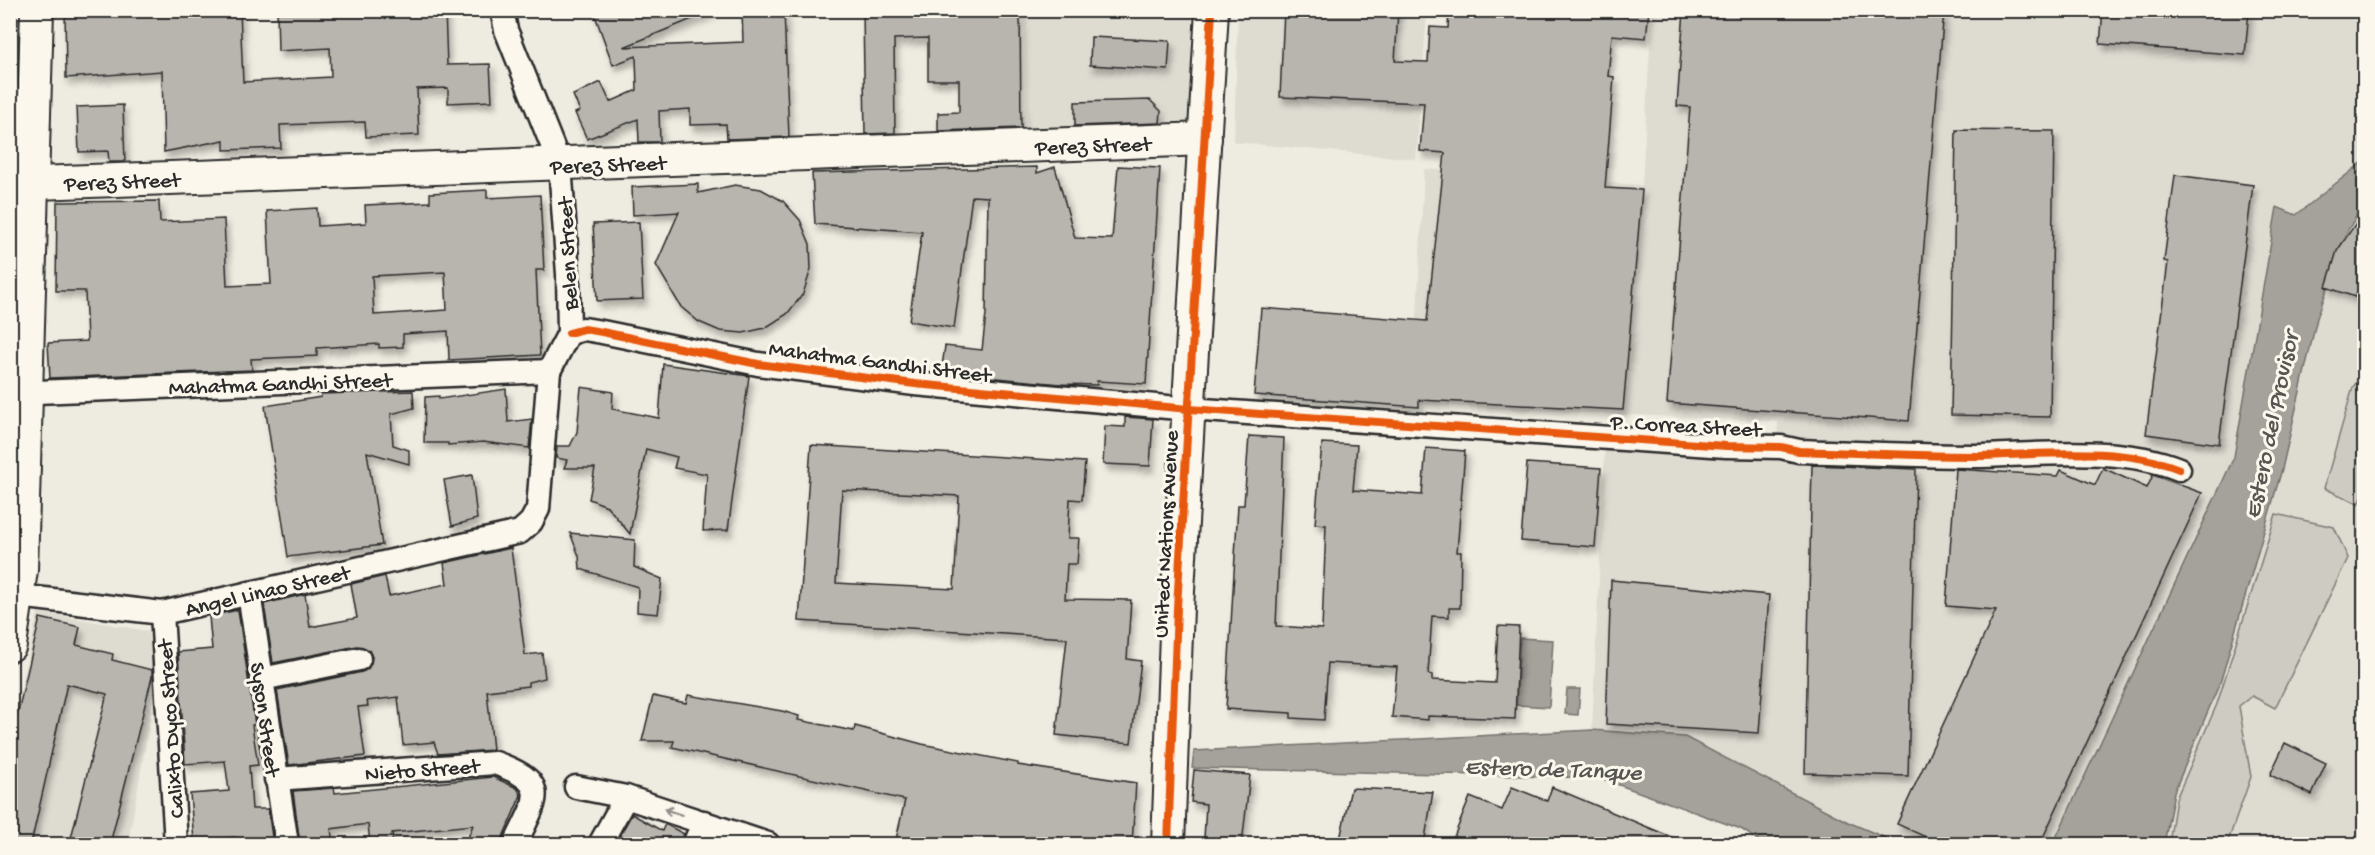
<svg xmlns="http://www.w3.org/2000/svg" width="2375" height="855" font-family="'Gochi Hand',sans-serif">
  <defs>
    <filter id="shadow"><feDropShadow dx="3.5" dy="6" stdDeviation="3" flood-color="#0004"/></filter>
  </defs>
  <rect width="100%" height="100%" fill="#eeebe0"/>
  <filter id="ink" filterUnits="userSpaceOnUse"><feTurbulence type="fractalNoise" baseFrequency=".0167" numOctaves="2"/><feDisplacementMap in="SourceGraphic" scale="12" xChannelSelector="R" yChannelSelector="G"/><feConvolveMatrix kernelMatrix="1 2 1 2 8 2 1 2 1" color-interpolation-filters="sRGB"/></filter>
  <g filter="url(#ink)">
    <!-- built -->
    <g fill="#dedbd1">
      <polygon points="1024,11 1192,11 1193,131 1027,132"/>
      <polygon points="1238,11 1427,11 1416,159 1234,142"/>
      <polygon points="1652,11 2364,11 2364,161 2295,215 2277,208 2234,457 2053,844 1900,844 1848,822 1685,737 1592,730 1605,448 1777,448 1778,422 1413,404 1424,169 1642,185"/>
      <polygon points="2364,203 2364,844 2164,844 2174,792 2221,680 2282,469 2317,318 2348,230"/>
      <polygon points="38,612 148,631 158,673 128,844 11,844 11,735"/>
    </g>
    <!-- green -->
    <g fill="#cecbc2" stroke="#7c7b76" stroke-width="1.5">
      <polygon points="2364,372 2364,493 2359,504 2324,488 2353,387"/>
      <polygon points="2276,514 2334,527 2348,558 2275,708 2252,696 2239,706 2251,777 2227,844 2169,844 2176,799 2217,704"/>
    </g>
    <!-- water -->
    <g fill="#a4a29a" stroke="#74726e" stroke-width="1.5">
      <polygon points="2364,161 2364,203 2348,230 2317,318 2282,469 2221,680 2174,792 2164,844 2053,844 2234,457 2277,207 2296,215"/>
      <polygon points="1520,638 1553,640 1549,707 1516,705"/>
      <polygon points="1567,689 1580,689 1578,715 1565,714"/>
      <polygon points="1592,730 1685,737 1848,822 1900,844 1764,844 1741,829 1600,778 1192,768 1194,751"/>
    </g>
    <!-- building -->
    <g fill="#b8b5ae" stroke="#2b2b2b" stroke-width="1.5" fill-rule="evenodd" filter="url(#shadow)">
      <polygon points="65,10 240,10 243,82 331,77 330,48 278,51 277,10 445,10 447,65 490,64 492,101 448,103 448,88 417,89 419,135 366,137 365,122 280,125 281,148 224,150 224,140 164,152 162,71 66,78"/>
      <polygon points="593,10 714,10 624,47 743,42 742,10 784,10 789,137 727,139 726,124 690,125 690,109 659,111 660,142 639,142 638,119 587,139 575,113 580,111 573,95 601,82 610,102 637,90 636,56 613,65"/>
      <polygon points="1020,10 1021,128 938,131 938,113 959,112 959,80 928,80 928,38 894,39 895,133 865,134 863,12"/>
      <polygon points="1284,10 1398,10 1395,61 1428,62 1430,27 1448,28 1449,10 1649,10 1646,38 1612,35 1608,76 1614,77 1605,188 1642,190 1623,410 1419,400 1419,407 1254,395 1261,308 1427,321 1445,153 1420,151 1424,103 1280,97"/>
      <polygon points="1684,10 1944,10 1909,421 1667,403 1690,107 1677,106"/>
      <polygon points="2103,10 2249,10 2245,55 2100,44"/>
      <polygon points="1091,37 1170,41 1168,70 1090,65"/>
      <polygon points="1150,100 1161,111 1160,123 1075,126 1075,102"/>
      <polygon points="123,105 125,162 109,162 108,151 79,152 77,107"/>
      <polygon points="1956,130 2054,131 2050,417 1951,415"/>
      <polygon points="1118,166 1160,168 1146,384 1097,381 1097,385 1061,384 941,373 945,346 982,350 986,314 988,197 972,196 954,328 909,321 922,232 815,224 812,173 1037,167 1037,173 1055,167 1075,238 1112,239"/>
      <polygon points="2175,175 2253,185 2219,444 2146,434 2168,262 2164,261"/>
      <polygon points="698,184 698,193 735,185 761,189 783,201 800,220 810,244 811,269 803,294 787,314 765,328 743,333 720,331 699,322 681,307 656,265 679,212 633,215 632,187"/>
      <path d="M 487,190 L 487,198 L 540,195 L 544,270 L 536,270 L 540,355 L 449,360 L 448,331 L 403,334 L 403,347 L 379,348 L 379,344 L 317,348 L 317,356 L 251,359 L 252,370 L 50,378 L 48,343 L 87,341 L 85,291 L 56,291 L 57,202 L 159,201 L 160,222 L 224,219 L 227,286 L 271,284 L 267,211 L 317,208 L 318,226 L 366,223 L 365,205 L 430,202 L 430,193 ZM 445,272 L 447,310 L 374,315 L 372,276 Z"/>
      <polygon points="2364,211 2364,281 2355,297 2326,287 2337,251"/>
      <polygon points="639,222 643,299 597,301 593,224"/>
      <polygon points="663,364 749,376 728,530 703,531 707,474 674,468 677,457 646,449 630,534 607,506 589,499 595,468 564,468 567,460 556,458 557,446 570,446 577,432 581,387 613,392 612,409 659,418"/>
      <polygon points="506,389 508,422 532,419 529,448 483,442 448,445 448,443 424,443 425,397 439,396 439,399"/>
      <polygon points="413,391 414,408 391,414 393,445 409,450 409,464 367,452 382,545 288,557 265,406 321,397 321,394"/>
      <polygon points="1125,417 1153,419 1150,466 1103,464 1105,426 1125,427"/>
      <polygon points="1249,436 1284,438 1276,626 1322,629 1326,525 1315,524 1322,443 1357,445 1353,490 1422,495 1426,448 1465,451 1457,552 1461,552 1460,608 1449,608 1449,617 1432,616 1428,674 1432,675 1432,680 1495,683 1498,626 1519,627 1515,719 1428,716 1428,720 1392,717 1397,667 1328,663 1324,720 1291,718 1291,713 1226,709 1238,505 1244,505"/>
      <path d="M 811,445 L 1085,462 L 1082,500 L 1070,499 L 1068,538 L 1079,538 L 1077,564 L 1067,564 L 1065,599 L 1131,600 L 1127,659 L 1141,661 L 1131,743 L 1056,735 L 1067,638 L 799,621 ZM 842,490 L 959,496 L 954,589 L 836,583 Z"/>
      <polygon points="1527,463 1601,468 1595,547 1521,541"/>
      <polygon points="1812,465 1916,469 1908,776 1805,773"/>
      <polygon points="2103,468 2147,488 2153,475 2202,493 2040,844 1941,844 1897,824 1996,610 1946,606 1956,469 2058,476 2061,470 2095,485"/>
      <polygon points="472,475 477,519 452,526 444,480"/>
      <polygon points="570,533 635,540 634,567 662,579 658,614 637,612 638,587 580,569 579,556"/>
      <polygon points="511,548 525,655 542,653 545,678 528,682 528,686 487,691 493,750 438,754 434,742 403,745 398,697 367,701 368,706 358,707 365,756 289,765 277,690 362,672 368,669 372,657 369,650 357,646 273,663 264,604 305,594 310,627 357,618 351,584 385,576 389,596 447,584 444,563"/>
      <polygon points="1611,580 1769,595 1759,733 1606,724"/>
      <polygon points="238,610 255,725 252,725 258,765 249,766 252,809 268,809 273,844 236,844 235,837 194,841 190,794 229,791 225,761 185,764 178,652 212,649 209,616"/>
      <polygon points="40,618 80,627 76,645 113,654 112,660 152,670 152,677 110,844 70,842 107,694 67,684 31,844 10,844 10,746"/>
      <polygon points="688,695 782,711 799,716 798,720 854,731 855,726 922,744 1018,763 1018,765 1136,783 1132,844 895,844 905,800 672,747 674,741 642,741 653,696 686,703"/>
      <polygon points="2285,743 2326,763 2312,795 2270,775"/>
      <polygon points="1194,770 1250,775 1242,844 1206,844 1207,839 1204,839 1206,804 1191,802"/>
      <polygon points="493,777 517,788 521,795 500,844 476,844 467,840 473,825 392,833 393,844 370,844 368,824 331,829 333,844 300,844 293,791 334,788 335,793"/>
      <polygon points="1512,787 1547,801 1552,787 1688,844 1451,844 1470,797 1502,810"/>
      <polygon points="1351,788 1433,792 1424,844 1339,844"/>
      <polygon points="632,814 662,831 665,824 684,834 681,844 615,844"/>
    </g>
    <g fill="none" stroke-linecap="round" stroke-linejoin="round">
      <defs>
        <g id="street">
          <path d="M 569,333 L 584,329 L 602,332 L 758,364 L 915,384 L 1189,409 L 1726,446 L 1781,447 L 1799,451 C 1857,453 1915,456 1974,456 C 2037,455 2120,445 2179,469"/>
          <polyline points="12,393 549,371"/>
          <polyline points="249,593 287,844"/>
          <polyline points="10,598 19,596 162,613 520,532 531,522 538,509 549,371 569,333 568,274 560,165 506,30 502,10"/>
          <polyline points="162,613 176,844"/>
          <polyline points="262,679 359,659"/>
          <path d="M 276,779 L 495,763 C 552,783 537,798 515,844"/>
          <polyline points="576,787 626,797 768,844"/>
          <polyline points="600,844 626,797"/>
          <polyline points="694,844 704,822"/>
        </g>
        <g id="secondary">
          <polyline points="10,184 1205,139"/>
          <polyline points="10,645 21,570 37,10"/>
          <polyline points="1168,844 1177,608 1212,10"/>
        </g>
      </defs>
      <!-- street casing -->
      <use href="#street" stroke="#2b2b2b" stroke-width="27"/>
      <!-- secondary casing -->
      <use href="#secondary" stroke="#2b2b2b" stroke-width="36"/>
      <!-- street -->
      <use href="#street" stroke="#fbf7ec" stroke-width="22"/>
      <!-- secondary -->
      <use href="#secondary" stroke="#fbf7ec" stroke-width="32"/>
      <defs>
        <g id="cycleway">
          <path d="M 569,333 L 584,329 L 602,332 L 758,364 L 915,384 L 1189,409 L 1726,446 L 1781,447 L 1799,451 C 1857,453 1915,456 1974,456 C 2037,455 2120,445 2179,469"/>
          <polyline points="1168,844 1177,608 1212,10"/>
        </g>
      </defs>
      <!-- cycleway casing -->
      <use href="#cycleway" stroke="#fbf7ec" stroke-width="11"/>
      <!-- cycleway -->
      <use href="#cycleway" stroke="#e8590c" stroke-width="8"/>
    </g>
    <!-- one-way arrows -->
    <defs><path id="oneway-shaft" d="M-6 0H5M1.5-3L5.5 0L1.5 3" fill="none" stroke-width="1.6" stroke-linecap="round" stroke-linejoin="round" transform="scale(1.5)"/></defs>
    <use stroke="#93918c" href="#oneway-shaft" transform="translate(673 812) rotate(-162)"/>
  </g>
  <g text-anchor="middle" stroke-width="6" stroke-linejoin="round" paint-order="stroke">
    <!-- street labels -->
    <g font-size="22" fill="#2b2b2b" stroke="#fbf7ec">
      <text transform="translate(1093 144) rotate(-2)" y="8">Perez Street</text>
      <text transform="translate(608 163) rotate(-2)" y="8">Perez Street</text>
      <text transform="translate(122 180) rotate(-2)" y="8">Perez Street</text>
      <text transform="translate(566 254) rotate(-93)" y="8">Belen Street</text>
      <text transform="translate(880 360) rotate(7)" y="8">Mahatma Gandhi Street</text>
      <text transform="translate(280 382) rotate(-2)" y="8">Mahatma Gandhi Street</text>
      <text transform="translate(1686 424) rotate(3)" y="8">P. Correa Street</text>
      <text transform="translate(1164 534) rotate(-87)" y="8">United Nations Avenue</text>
      <text transform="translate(267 589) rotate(-13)" y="8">Angel Linao Street</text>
      <text transform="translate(267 719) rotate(82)" y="8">Syson Street</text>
      <text transform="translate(169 729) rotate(-94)" y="8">Calixto Dyco Street</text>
      <text transform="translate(422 768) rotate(-4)" y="8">Nieto Street</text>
    </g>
    <!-- water labels -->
    <g font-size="24" font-style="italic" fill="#555552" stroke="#fbf7ec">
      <text transform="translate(2270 425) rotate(-78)" y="8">Estero del Provisor</text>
      <text transform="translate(1553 768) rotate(2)" y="8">Estero de Tanque</text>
    </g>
  </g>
  <!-- margin -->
  <rect width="2375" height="855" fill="none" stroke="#fbf7ec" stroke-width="36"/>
  <rect x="18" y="18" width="2339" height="819" fill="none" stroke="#2b2b2b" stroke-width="2" filter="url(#ink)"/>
</svg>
